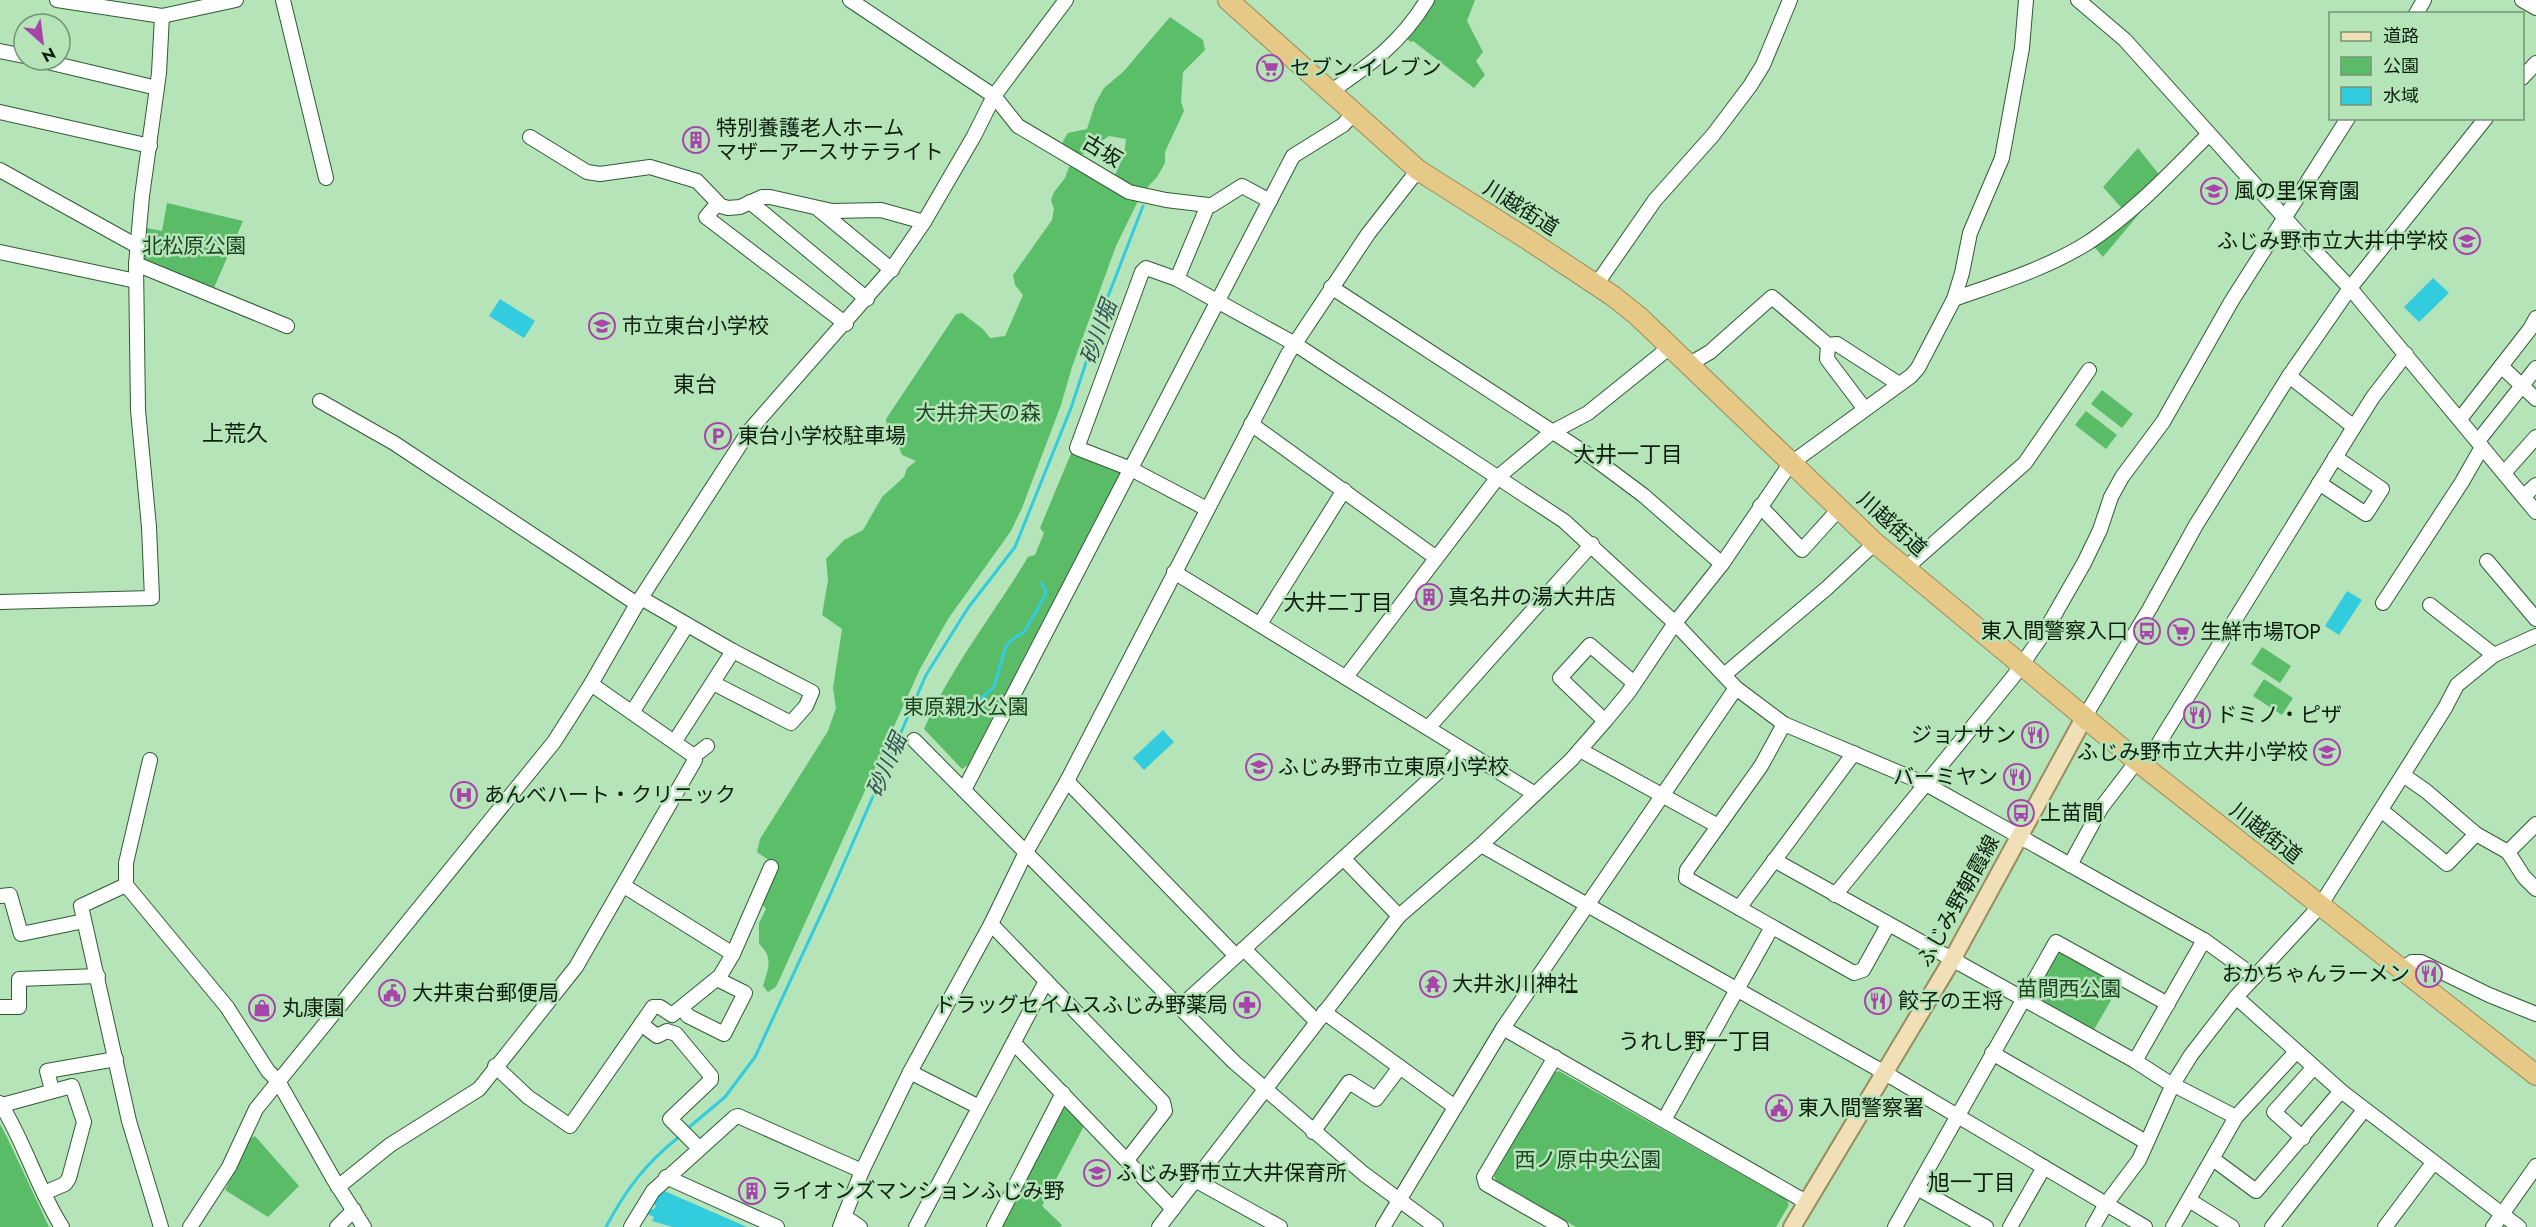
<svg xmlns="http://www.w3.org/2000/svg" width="2536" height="1227" font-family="Jost,'Noto Sans JP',sans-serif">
  <rect width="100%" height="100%" fill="#b5e4b9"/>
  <!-- green -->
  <g fill="#5bbc68">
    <polygon points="1431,0 1475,0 1467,21 1483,52 1476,61 1485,75 1474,88 1413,41 1411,42 1403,36"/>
    <polygon points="2138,148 2162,178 2126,213 2103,187"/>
    <polygon points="2163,184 2164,189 2149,202 2103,257 2091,243"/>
    <polygon points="167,203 243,221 213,290 144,263 140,256 142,227 162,231"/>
    <polygon points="2102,390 2133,414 2122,428 2091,404"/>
    <polygon points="2086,411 2117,435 2106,449 2075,425"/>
    <path d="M 1072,451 L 1121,472 L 968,765 L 962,769 L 924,729 C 951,667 993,615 1028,557 L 1035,555 L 1044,533 L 1040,528 Z"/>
    <polygon points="2262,647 2291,666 2280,683 2251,664"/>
    <polygon points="2264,679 2293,698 2282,715 2253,696"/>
    <polygon points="2059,951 2120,985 2092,1033 2031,996 2055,952"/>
    <polygon points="1559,1071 1787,1200 1789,1205 1776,1227 1576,1227 1496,1181 1494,1176 1553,1073"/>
    <polygon points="1066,1104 1085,1124 1042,1206 1062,1225 1060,1227 998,1227 1060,1106"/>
    <polygon points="0,1124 7,1137 49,1227 0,1227"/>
    <polygon points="255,1136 299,1186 268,1217 225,1190 250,1139"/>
  </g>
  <!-- forest -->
  <g fill="#5bbf69">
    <polygon points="1170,17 1203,40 1205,50 1183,72 1181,102 1184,111 1165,152 1165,163 1157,177 1142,193 1115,175 1124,155 1126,139 1109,136 1080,156 1063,148 1063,141 1068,133 1087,129 1095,104 1104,88 1123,72"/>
    <path d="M 1076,162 L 1138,201 L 1116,246 L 1072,367 L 1061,405 L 1022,508 L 1011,531 L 948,619 L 920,669 L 776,987 L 768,992 L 763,986 C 768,969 774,957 759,944 L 759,923 L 766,909 L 761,902 L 777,866 L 757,852 L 760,839 L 828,731 L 836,708 L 833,688 L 842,629 L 822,615 L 828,580 L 826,559 L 844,540 L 863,530 L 882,497 L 904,477 L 907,468 L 916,461 L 902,455 L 899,447 L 887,436 L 886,419 L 956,314 L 962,313 L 984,330 L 990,338 L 1005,336 L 1023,295 L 1015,285 L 1013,275 L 1052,220 L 1054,209 L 1051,200 L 1054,192 L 1065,178 L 1069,167 Z"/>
  </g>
  <!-- water -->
  <g fill="#32ccde">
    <polygon points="2433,278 2449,293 2419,322 2404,307"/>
    <polygon points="500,299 535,321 524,338 489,316"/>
    <polygon points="2347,591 2362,600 2339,635 2325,626"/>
    <polygon points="979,698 981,701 967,715 961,715 953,704 971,703"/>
    <polygon points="1163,730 1174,742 1144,770 1133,758"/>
    <polygon points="662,1190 747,1227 673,1227 652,1221 654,1217 645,1213 649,1208 653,1210 656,1206 653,1203"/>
  </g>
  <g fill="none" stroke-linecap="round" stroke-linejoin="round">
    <!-- stream -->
    <g stroke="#32ccde" stroke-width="3">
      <polyline points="980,699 994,687 1006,646 1014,638 1024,632 1045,596 1046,591 1042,583"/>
      <polyline points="687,1129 725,1097 755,1057 830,895 926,675 968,608 1015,547 1071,408 1107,299 1143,206"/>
      <path d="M 606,1227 C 626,1189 646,1163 680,1136"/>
    </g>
    <defs>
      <g id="minor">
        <polyline points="57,0 162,16 236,0"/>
        <polyline points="283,0 326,178"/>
        <polyline points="850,0 994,96 1018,126 1129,192 1166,200 1208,205 1212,205 1242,186 1270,201"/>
        <polyline points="2078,0 2125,40 2301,236 2350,288 2536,512"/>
        <polyline points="2522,0 2536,8"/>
        <polyline points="2416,14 2424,0"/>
        <polyline points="0,51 24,56"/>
        <polyline points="39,60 157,88"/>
        <polyline points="2522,78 2536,63"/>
        <path d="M 1330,92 C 1370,65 1402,42 1427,0"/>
        <polyline points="0,112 150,146"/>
        <polyline points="530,137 587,172 600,174 650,167 697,181 721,206 728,208 740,207 762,197 770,197 832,211 881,210 924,222"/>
        <polyline points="0,170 137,246"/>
        <polyline points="750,202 867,299"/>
        <polyline points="718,203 706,217 846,324"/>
        <polyline points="817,208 892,270"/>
        <polyline points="0,252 136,281"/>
        <polyline points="136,264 287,326"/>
        <polyline points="1177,279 1208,205"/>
        <polyline points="1596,285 1655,200 1713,135 1750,86 1763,65 1790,0"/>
        <polyline points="1331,287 1596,460 1643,495 1722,564"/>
        <path d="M 1954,299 C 1999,283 2048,268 2089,242 C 2134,212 2170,173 2208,135"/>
        <polyline points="1828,345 1827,359 1864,408"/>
        <polyline points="1688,365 1710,352 1772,297 1828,345 1837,344 1899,384"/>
        <polyline points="2501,366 2536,399"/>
        <polyline points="2289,376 2354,427"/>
        <polyline points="320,401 394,443 637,604"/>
        <polyline points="2460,419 2530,329 2536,318"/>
        <polyline points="1251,424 1435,557"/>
        <polyline points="2478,441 2536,368"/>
        <polyline points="2504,473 2536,437"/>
        <polyline points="2319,483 2366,514 2382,489 2335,457"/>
        <polyline points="2524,496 2536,485"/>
        <polyline points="1760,506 1802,550 1839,509"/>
        <polyline points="1207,509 1131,469 1077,448 1142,272 1146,268 1177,279 1295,344 1564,521 1675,623 1736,688 1784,724 1926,784 2204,940 2135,1061"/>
        <polyline points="2487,561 2536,619"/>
        <polyline points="1906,568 2025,463 2089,370"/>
        <polyline points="1174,572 1535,794"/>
        <polyline points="641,598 733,651 812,692 806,706 791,723 713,683"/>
        <polyline points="0,602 152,598 149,527 138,410 136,264 142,196 159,73 162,16"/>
        <polyline points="2383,603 2462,482 2482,447"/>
        <polyline points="2430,605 2494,655"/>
        <polyline points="1260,624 1344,490"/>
        <polyline points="1724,675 1827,588 1875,543"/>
        <polyline points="1346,677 1498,477 1552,432 1588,413 1670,347"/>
        <polyline points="591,684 694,756"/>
        <polyline points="633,711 687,625"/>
        <polyline points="2084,718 2150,608 2196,525 2289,376 2350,288 2486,118"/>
        <polyline points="1605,721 1560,678 1590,645 1634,683"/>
        <polyline points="1784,724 1761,766 1687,870 1686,878 1854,973 1863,970 1888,925"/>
        <polyline points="1428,728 1592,544"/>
        <polyline points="914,740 1234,1062 1364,1174 1436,1227"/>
        <polyline points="675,741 733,651"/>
        <polyline points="1580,750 1718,826"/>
        <polyline points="694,756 707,746"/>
        <polyline points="2144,767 2354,427 2373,397 2406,354"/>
        <polyline points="2403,775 2426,791 2476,834 2508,852 2524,877 2536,889"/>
        <polyline points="1067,781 1236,956"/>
        <polyline points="964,790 1293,156 1343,125 1353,114"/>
        <polyline points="2381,810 2447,864 2476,834"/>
        <polyline points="1481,845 1885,1073 2145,1227"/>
        <polyline points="2508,852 2536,824"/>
        <polyline points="1344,859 1399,916"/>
        <polyline points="1774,860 2135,1061 2166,1081 2236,1117"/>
        <polyline points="2070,865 2101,808 2137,761"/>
        <polyline points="126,885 126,863 150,760"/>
        <polyline points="624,886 733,954"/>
        <polyline points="1835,895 2013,677 2044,633 2084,563 2100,530 2111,497 2122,477 2163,422 2231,302 2348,118"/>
        <polyline points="0,896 10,895 21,934 84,921"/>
        <polyline points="1739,908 1854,753"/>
        <polyline points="991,924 1163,1102 1165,1111 1127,1160"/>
        <polyline points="2204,940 2255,977"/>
        <polyline points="1244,949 1316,1021"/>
        <polyline points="2402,969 2412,962 2421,962 2489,995 2536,1014"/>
        <polyline points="2236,997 2341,1091 2519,1227"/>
        <polyline points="0,1007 19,1007 19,979 98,976"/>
        <polyline points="682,1008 688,1016 724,1034 745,993 717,979"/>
        <polyline points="1179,1008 1461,751"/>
        <polyline points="1324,1012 1455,1107"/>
        <polyline points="641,1024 657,1036 667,1031 676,1034 711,1076 711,1080 670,1119 699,1148"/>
        <polyline points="1503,1028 1806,1202"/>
        <polyline points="1014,1043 1173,1209"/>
        <polyline points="1992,1053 2146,1142"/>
        <polyline points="1555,1057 1484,1177 1486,1184 1561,1227"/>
        <polyline points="495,1066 528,1097 570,1126 653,1007 660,1007 672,1015 720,976 733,954 771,867"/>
        <polyline points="910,1072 979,1107"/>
        <polyline points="52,1090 47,1071 116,1059"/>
        <path d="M 0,1103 C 25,1142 37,1188 62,1227"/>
        <polyline points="2,1105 72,1086 84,1122 69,1178 65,1184 44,1193"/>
        <polyline points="1664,1120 1772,927"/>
        <polyline points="1313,1132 1349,1082 1376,1099 1400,1067"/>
        <polyline points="2303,1138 2274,1112 2314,1067"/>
        <polyline points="2213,1159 2256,1191 2341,1091"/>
        <polyline points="666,1177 777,1227"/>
        <polyline points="1195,1180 1280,1227"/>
        <polyline points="338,1187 390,1145 479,1089 576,967 695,760 694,756"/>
        <polyline points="1917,1188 1986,1227"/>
        <polyline points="2189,1200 2232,1227"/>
        <polyline points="844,1216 860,1227"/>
        <polyline points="161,1227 129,1121 81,906 126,885 227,1007 268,1071 278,1081 334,1180 364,1227"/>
        <polyline points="190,1227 229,1167 256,1109 554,742 591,684 637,604 749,431 893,267 924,222 974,136 994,96 1066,0"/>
        <polyline points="337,1227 354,1210"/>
        <polyline points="631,1227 653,1191 735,1117 738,1116 862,1171"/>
        <polyline points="840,1227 862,1171 910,1072 991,924 1025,854 1067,781 1288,354 1368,234 1418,170"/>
        <polyline points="916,1227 1046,981"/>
        <polyline points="994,1227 1063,1093"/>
        <polyline points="1159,1227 1399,916 1481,845 1571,760 1605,721 1628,693 1675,623 1722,564 1790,464 1911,376 1918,368 1954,299 1962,273 1970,233 2002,158 2022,48 2026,0"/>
        <polyline points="1383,1227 1503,1028 1736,688"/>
        <polyline points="1895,1227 2056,942 2168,1004"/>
        <polyline points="2010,1227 2044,1167"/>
        <polyline points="2093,1227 2106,1204 2139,1160 2173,1084 2191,1055 2236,997 2320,906 2445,708 2457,685 2494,655 2536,636"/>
        <polyline points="2173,1227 2236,1117 2296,1052"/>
        <polyline points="2272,1227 2364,1110"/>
        <polyline points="2385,1227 2433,1163"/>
        <polyline points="2493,1227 2536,1166"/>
      </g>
      <polyline id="major" points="1792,1227 1952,960 2084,718"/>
      <polyline id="highway" points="1228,0 1418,170 1527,239 1613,296 1638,316 1875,543 2137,761 2536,1075"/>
    </defs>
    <!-- minor casing -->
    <use href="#minor" stroke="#305a35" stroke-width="16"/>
    <!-- major casing -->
    <use href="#major" stroke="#9a8d5d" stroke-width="20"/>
    <!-- highway casing -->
    <use href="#highway" stroke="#9a8d5d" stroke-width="22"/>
    <!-- minor -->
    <use href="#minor" stroke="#fff" stroke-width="14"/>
    <!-- major -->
    <use href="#major" stroke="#f0dfb7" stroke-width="16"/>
    <!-- highway -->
    <use href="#highway" stroke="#e6c987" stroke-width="20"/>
  </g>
  <!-- icons -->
  <defs>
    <symbol id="supermarket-ring" viewBox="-11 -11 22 22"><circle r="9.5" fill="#b5e4b9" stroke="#a845ab" stroke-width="1.5"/><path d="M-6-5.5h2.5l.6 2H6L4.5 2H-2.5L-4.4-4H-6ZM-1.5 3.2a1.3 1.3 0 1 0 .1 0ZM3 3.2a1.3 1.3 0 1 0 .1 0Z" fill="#a845ab"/></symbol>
    <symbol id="building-ring" viewBox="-11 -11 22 22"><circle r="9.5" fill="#b5e4b9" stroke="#a845ab" stroke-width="1.5"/><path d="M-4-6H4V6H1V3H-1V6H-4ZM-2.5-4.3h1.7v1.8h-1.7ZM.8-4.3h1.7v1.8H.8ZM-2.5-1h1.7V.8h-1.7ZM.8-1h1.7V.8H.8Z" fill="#a845ab"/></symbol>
    <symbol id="school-ring" viewBox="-11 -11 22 22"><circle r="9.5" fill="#b5e4b9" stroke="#a845ab" stroke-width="1.5"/><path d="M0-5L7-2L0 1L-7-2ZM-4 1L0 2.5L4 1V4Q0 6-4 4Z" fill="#a845ab"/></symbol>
    <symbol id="parking-ring" viewBox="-11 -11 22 22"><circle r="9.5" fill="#b5e4b9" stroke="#a845ab" stroke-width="1.5"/><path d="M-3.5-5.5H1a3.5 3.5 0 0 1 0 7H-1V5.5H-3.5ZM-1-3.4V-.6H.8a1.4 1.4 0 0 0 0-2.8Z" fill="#a845ab"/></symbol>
    <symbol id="bus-ring" viewBox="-11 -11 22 22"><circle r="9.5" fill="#b5e4b9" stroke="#a845ab" stroke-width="1.5"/><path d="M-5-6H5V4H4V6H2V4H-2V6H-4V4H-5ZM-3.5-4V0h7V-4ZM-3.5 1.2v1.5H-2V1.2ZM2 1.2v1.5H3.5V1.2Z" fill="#a845ab"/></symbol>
    <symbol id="restaurant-ring" viewBox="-11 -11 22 22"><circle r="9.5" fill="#b5e4b9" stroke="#a845ab" stroke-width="1.5"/><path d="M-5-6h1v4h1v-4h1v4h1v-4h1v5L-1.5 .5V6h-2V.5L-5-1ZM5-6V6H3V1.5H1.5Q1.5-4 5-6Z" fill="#a845ab"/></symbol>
    <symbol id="hospital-ring" viewBox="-11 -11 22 22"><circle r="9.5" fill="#b5e4b9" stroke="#a845ab" stroke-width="1.5"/><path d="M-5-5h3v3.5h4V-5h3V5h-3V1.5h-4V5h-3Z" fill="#a845ab"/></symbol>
    <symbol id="temple-ring" viewBox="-11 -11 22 22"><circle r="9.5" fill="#b5e4b9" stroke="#a845ab" stroke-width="1.5"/><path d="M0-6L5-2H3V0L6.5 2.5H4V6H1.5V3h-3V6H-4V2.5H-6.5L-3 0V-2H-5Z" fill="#a845ab"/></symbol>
    <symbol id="civic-ring" viewBox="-11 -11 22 22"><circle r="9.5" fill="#b5e4b9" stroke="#a845ab" stroke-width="1.5"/><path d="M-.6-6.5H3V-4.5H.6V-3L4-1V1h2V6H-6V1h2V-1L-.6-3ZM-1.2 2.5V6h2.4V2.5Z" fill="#a845ab"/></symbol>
    <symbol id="pharmacy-ring" viewBox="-11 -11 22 22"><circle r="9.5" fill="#b5e4b9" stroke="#a845ab" stroke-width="1.5"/><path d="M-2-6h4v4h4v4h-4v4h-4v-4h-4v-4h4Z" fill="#a845ab"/></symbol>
    <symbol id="shop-ring" viewBox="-11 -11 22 22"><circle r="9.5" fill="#b5e4b9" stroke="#a845ab" stroke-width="1.5"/><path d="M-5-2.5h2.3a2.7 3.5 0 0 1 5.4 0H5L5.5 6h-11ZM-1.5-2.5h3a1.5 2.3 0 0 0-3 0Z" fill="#a845ab"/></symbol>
  </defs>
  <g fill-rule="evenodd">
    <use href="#supermarket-ring" x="1255" y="53" width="30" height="30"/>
    <use href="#building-ring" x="681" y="125" width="30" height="30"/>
    <use href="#school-ring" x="2199" y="176" width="30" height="30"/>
    <use href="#school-ring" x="2452" y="226" width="30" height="30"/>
    <use href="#school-ring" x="587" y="311" width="30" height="30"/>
    <use href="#parking-ring" x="703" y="421" width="30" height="30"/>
    <use href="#building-ring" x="1414" y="582" width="30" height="30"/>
    <use href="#bus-ring" x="2132" y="616" width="30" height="30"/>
    <use href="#supermarket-ring" x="2166" y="617" width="30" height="30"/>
    <use href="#restaurant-ring" x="2182" y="700" width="30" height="30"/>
    <use href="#restaurant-ring" x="2020" y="720" width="30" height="30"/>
    <use href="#school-ring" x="2312" y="737" width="30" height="30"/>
    <use href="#school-ring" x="1244" y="752" width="30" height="30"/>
    <use href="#restaurant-ring" x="2002" y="762" width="30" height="30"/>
    <use href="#hospital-ring" x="449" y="780" width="30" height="30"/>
    <use href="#bus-ring" x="2006" y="798" width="30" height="30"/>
    <use href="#restaurant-ring" x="2414" y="959" width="30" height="30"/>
    <use href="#temple-ring" x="1418" y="969" width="30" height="30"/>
    <use href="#civic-ring" x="377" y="978" width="30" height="30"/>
    <use href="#restaurant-ring" x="1863" y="986" width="30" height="30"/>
    <use href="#pharmacy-ring" x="1232" y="990" width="30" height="30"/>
    <use href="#shop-ring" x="247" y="993" width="30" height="30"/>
    <use href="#civic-ring" x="1764" y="1093" width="30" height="30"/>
    <use href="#school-ring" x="1082" y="1158" width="30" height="30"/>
    <use href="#building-ring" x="737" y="1176" width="30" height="30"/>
  </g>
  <g text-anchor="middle" stroke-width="5" stroke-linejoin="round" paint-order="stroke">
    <!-- poi labels -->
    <g font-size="21" fill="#0d1e0f" stroke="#b5e4b9" text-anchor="start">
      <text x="1290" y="75">セブン-イレブン</text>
      <text x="716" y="135">特別養護老人ホーム<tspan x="716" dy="24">マザーアースサテライト</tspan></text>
      <text x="2234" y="198">風の里保育園</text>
      <text x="2448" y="248" text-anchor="end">ふじみ野市立大井中学校</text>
      <text x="622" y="333">市立東台小学校</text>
      <text x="738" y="443">東台小学校駐車場</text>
      <text x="1448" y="604">真名井の湯大井店</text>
      <text x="2128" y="638" text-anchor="end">東入間警察入口</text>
      <text x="2200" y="639">生鮮市場TOP</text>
      <text x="2216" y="722">ドミノ・ピザ</text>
      <text x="2016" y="742" text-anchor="end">ジョナサン</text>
      <text x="2308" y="759" text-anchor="end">ふじみ野市立大井小学校</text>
      <text x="1278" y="774">ふじみ野市立東原小学校</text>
      <text x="1998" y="784" text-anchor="end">バーミヤン</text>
      <text x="484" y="802">あんべハート・クリニック</text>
      <text x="2040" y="820">上苗間</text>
      <text x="2410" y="981" text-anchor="end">おかちゃんラーメン</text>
      <text x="1452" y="991">大井氷川神社</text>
      <text x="412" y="1000">大井東台郵便局</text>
      <text x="1898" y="1008">餃子の王将</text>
      <text x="1228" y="1012" text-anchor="end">ドラッグセイムスふじみ野薬局</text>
      <text x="282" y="1015">丸康園</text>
      <text x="1798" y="1115">東入間警察署</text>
      <text x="1116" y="1180">ふじみ野市立大井保育所</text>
      <text x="771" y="1198">ライオンズマンションふじみ野</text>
    </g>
    <!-- street labels -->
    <g font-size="21" fill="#0d1e0f" stroke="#b5e4b9">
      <text transform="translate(1102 151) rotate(31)" y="7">古坂</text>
      <text transform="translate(1521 208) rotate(32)" y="7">川越街道</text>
      <text transform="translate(1892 524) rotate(42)" y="7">川越街道</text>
      <text transform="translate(2266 833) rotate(38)" y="7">川越街道</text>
      <text transform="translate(1958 901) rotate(-61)" y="7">ふじみ野朝霞線</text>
    </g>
    <!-- park labels -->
    <g font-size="21" fill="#1f4624" stroke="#b5e4b9">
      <text x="194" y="253">北松原公園</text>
      <text x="978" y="420">大井弁天の森</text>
      <text x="966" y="714">東原親水公園</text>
      <text x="2069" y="996">苗間西公園</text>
      <text x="1588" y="1167">西ノ原中央公園</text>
    </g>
    <!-- water labels -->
    <g font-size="22" font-style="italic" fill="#325054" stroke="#b5e4b9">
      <text transform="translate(1098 332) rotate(-70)" y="8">砂川堀</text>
      <text transform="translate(886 765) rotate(-66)" y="8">砂川堀</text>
    </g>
    <!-- neighbourhood labels -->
    <g font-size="22" fill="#0d1e0f" stroke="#b5e4b9">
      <text x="695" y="392">東台</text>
      <text x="235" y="441">上荒久</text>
      <text x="1628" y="462">大井一丁目</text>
      <text x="1338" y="610">大井二丁目</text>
      <text x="1695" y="1049">うれし野一丁目</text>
      <text x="1972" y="1190">旭一丁目</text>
    </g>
  </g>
  <!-- legend -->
  <rect x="2329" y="12" width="195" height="108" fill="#b5e4b9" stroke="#729575" stroke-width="1.5"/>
  <rect x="2341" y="32" width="30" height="9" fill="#f0dfb7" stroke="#729575" stroke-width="1.5"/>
  <text x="2383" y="42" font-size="18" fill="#0d1e0f">道路</text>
  <rect x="2341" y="57" width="30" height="18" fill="#5bbc68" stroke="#729575" stroke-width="1.5"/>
  <text x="2383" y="72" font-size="18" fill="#0d1e0f">公園</text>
  <rect x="2341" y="87" width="30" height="18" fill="#32ccde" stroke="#729575" stroke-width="1.5"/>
  <text x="2383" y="102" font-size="18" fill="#0d1e0f">水域</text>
  <!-- north arrow -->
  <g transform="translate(42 42) rotate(152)"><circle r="28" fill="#b5e4b9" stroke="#729575" stroke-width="1.5"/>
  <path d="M0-4.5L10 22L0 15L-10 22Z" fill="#a845ab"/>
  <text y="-9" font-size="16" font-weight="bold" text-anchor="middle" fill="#0d1e0f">N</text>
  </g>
</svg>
